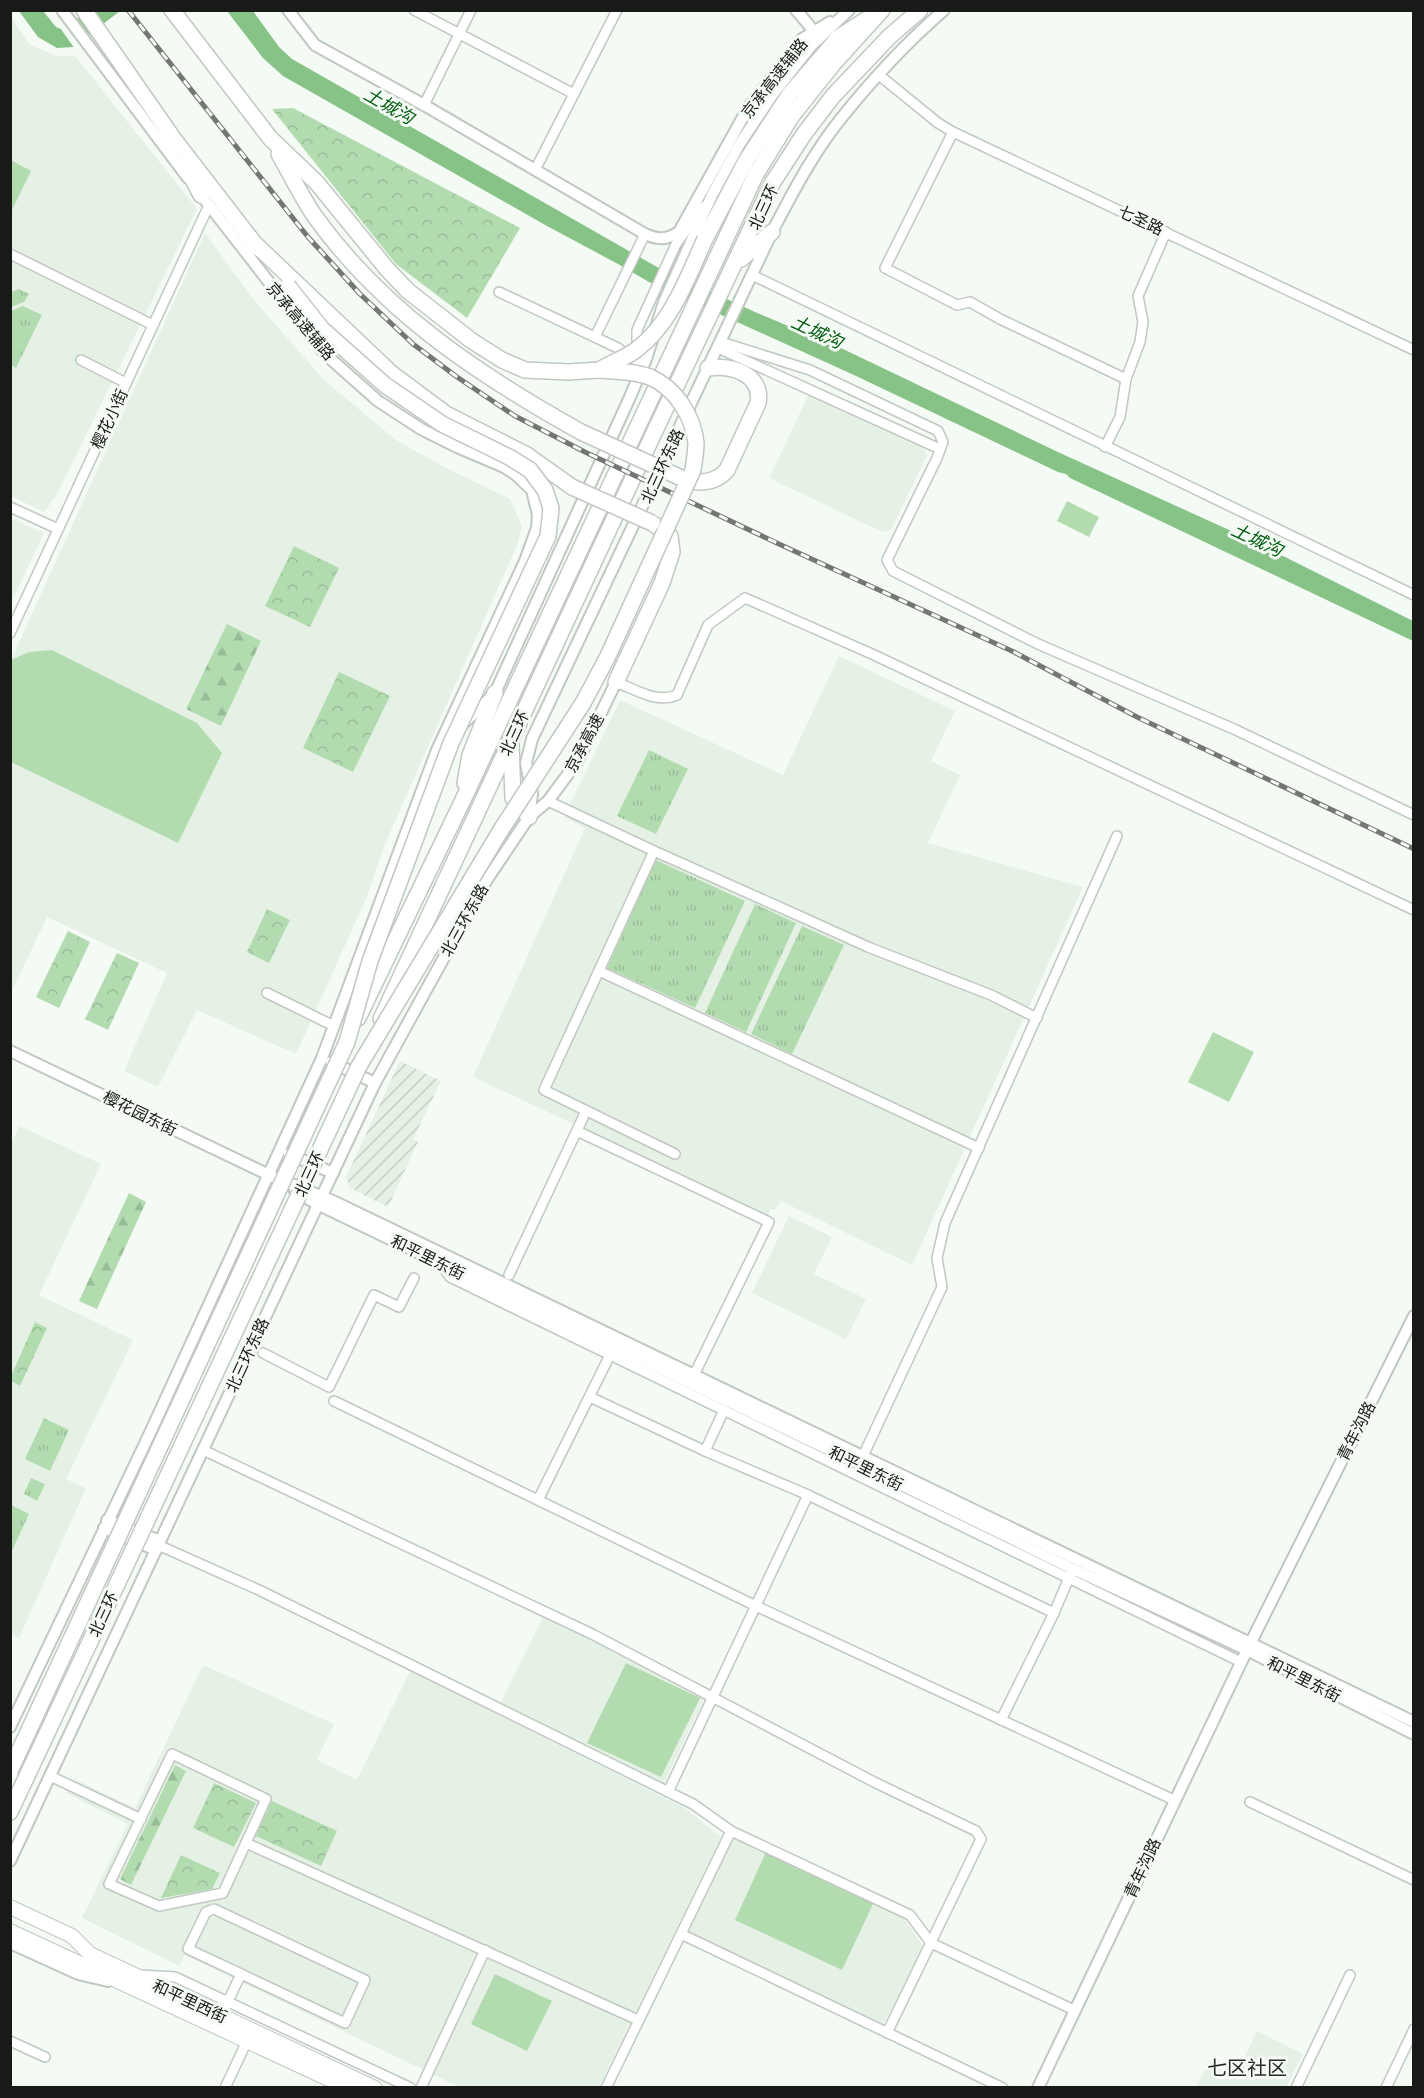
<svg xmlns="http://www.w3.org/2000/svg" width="1424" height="2098" font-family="'Space Grotesk','Noto Sans SC',sans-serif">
  <defs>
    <pattern id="industrial-furrows" width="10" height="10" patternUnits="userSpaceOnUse" patternTransform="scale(1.5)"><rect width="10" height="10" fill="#e6f1e5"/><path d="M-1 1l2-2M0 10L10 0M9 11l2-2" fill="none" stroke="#c5cec4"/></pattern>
    <pattern id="grass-tufts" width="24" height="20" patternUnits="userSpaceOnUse" patternTransform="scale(1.5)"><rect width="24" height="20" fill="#b2dcb0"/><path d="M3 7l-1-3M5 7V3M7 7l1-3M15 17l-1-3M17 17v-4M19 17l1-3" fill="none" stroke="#98bc97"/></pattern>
    <pattern id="forest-firs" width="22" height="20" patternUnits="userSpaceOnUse" patternTransform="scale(1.5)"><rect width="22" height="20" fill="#b2dcb0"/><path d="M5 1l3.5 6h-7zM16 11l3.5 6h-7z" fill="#98bc97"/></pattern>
    <pattern id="park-crowns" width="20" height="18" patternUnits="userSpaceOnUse" patternTransform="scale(1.5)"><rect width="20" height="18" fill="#b2dcb0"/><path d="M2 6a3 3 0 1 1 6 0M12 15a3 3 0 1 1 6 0" fill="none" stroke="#98bc97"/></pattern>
  </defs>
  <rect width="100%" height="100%" fill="#f4faf4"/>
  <!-- built -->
  <g fill="#e6f1e5">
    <polygon points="10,15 29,44 56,56 75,56 197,209 56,496 44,512 11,496"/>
    <polygon points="205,233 254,300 324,380 396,440 440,465 510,499 522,526 518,543 385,844 365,901 296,1054 197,1010 158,1087 124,1071 167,973 47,917 11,993 11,660"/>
    <polygon points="809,394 924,449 927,455 891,530 882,532 769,478"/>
    <polygon points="11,518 44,533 11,603"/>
    <polygon points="839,656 955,711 931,761 960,775 928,843 1083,887 912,1265 781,1201 775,1210 771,1209 768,1215 473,1077 585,828 564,817 620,700 783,775"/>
    <polygon points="20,1126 101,1164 39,1295 133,1340 66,1479 86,1488 19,1638 11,1633 10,1144"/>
    <polygon points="789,1216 832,1237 814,1274 866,1299 846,1339 752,1293"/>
    <polygon points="544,1615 706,1695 664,1783 501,1702"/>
    <polygon points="203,1665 334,1724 317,1760 357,1780 410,1671 685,1808 721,1837 599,2087 459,2087 185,1955 179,1966 82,1918 128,1824 66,1793 74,1779 135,1808"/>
    <polygon points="734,1837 902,1916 923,1946 883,2026 688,1933"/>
    <polygon points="1257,2031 1303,2054 1286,2087 1196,2087 1210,2060 1237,2073"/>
  </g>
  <!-- industrial -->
  <polygon fill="url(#industrial-furrows)" points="400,1061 441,1081 413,1139 418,1142 388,1207 350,1188 346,1177"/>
  <!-- grass -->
  <g fill="url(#grass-tufts)">
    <polygon points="19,289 29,294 24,302 11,307 11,292"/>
    <polygon points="23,306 42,315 16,368 11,365 11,311"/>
    <polygon points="649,750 688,769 656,834 617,816"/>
    <polygon points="656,860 745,901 695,1008 607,968"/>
    <polygon points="755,904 796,923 746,1032 705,1013"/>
    <polygon points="802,926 844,945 792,1054 751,1034"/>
    <polygon points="44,1418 69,1430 50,1471 25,1459"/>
    <polygon points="31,1478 45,1484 37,1501 24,1494"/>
    <polygon points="11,1505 29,1514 11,1553"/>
  </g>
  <!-- forest -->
  <g fill="url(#forest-firs)">
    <polygon points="227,624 261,641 221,726 186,709"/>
    <polygon points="129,1193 146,1202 97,1309 79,1301"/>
    <polygon points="175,1765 186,1771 131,1885 120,1879"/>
  </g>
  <!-- park -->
  <g fill="url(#park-crowns)">
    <polygon points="293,108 520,228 467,318 396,264 272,109"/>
    <polygon points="294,546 339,568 310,627 265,606"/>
    <polygon points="339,672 390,696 353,772 303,748"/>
    <polygon points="267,909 290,920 269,963 247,952"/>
    <polygon points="68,931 90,942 59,1008 36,997"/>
    <polygon points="117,953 139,963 108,1030 85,1019"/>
    <polygon points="35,1322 47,1328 20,1386 11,1381 11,1376"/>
    <polygon points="214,1783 256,1803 234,1847 193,1828"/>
    <polygon points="272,1801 337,1831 321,1866 256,1836"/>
    <polygon points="181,1855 220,1873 212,1889 161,1898"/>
  </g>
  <!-- pitch -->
  <g fill="#b2dcb0">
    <polygon points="11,160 31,171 11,212"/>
    <polygon points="1067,501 1099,517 1089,537 1057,521"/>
    <polygon points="52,650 197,723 222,753 178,843 11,762 11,660 29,652"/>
    <polygon points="1213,1032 1254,1052 1229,1102 1188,1082"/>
    <polygon points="626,1663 700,1698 661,1777 587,1743"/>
    <polygon points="766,1852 874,1902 842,1970 735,1920"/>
    <polygon points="495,1974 552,2001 527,2051 471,2024"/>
  </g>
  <!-- water -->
  <g fill="#87c286">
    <polygon points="19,11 43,11 56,27 61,29 89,11 120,11 73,47 57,48 38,37"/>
    <polygon points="227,11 253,11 279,47 292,59 657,267 755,312 843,349 1060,453 1251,540 1251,543 1262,548 1263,546 1413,621 1413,641 1070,478 1066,474 1058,472 854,375 649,282 618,264 547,226 283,76 263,58"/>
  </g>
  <!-- pier -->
  <polygon fill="#f4faf4" points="76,17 91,37 75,49 58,25 64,25"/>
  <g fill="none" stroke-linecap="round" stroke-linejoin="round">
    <defs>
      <g id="minor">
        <polyline points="414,10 574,94"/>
        <polyline points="879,75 938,123 953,132 1414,350"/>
        <polyline points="424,105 471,10"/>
        <polyline points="953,132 885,268 957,305 970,302 1000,319 1126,379 1120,417 1105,447"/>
        <polyline points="535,170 617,10"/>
        <polyline points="10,254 153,325"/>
        <polyline points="752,275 1414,595"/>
        <polyline points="499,292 618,348 630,358"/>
        <polyline points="595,337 645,234"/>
        <polyline points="721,342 810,370 938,431 943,442 937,458 887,560 893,571 1038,644 1236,730 1414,815"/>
        <polyline points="718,348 940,449"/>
        <polyline points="81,360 126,383"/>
        <polyline points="634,377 637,364 637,330 676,244 703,207"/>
        <polyline points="1126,379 1140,342 1143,322 1138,296 1166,232"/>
        <polyline points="10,507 58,529"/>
        <polyline points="10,633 209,205"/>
        <path d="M 616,682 C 635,689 656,704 677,695 L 708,625 L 745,598 L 872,654 L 1414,910"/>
        <polyline points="548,801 654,851 804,918 868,947 991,995 1037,1018"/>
        <polyline points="654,851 544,1090 675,1154"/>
        <polyline points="599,971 979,1148"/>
        <polyline points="267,993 334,1026"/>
        <polyline points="577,1131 769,1222 694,1375"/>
        <polyline points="440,1263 450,1277 1241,1662"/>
        <polyline points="509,1275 586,1111"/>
        <polyline points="263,1353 329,1387 374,1295 399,1307 414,1278"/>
        <polyline points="590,1397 705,1451 808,1495 1054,1613 1071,1573"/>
        <polyline points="334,1401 756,1606 1174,1800"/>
        <polyline points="203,1450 592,1634 874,1782 976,1831 981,1839 887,2033"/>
        <polyline points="705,1451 724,1410"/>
        <polyline points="863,1456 942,1287 937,1258 945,1223 1117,836"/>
        <polyline points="538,1500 610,1355"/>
        <polyline points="158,1545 261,1591 693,1804 731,1831 910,1915 931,1943 1074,2010"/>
        <polyline points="1001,1720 1054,1613"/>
        <polygon points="172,1754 266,1799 223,1893 159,1906 109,1884"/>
        <polyline points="50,1776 141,1819"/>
        <polyline points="668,1792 808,1495"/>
        <polyline points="1250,1802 1414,1880"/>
        <polyline points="246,1843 638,2020"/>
        <polygon points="214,1909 365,1980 345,2023 188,1949 206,1912"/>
        <polyline points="681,1934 1003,2088"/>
        <polyline points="141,1975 175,1977 411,2088"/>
        <polyline points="221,2016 241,1974"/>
        <polyline points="10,2041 45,2057"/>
        <polyline points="225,2088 247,2041"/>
        <polyline points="421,2088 485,1950"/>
        <polyline points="606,2088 731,1831"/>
        <polyline points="1296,2088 1350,1975"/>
        <polyline points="1386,2088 1414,2029"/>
      </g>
      <g id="tertiary">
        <polyline points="62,10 188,178"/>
        <path d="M 288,10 L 315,45 L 424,105 L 645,234 C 659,240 666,240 679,232 L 748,108 L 802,39 L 830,22"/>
        <polyline points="796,10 814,31"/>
        <polyline points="463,724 495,693 630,397 646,359 664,302 712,195 739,145 773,94 812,45 849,10"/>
        <polyline points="529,817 548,801 577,762 616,682"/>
        <polyline points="10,1051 269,1175 335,1202 1414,1722"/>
        <polyline points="331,1062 375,1083"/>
        <polyline points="289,1154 333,1173"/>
        <polyline points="295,1191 317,1204 871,1470 1073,1569 1247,1650 1414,1734"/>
        <polyline points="107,1520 160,1541"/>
        <polyline points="104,1528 156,1550"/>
        <polyline points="10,1727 150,1433 322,1058 437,750 525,561 537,528 538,515 532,490 515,474 504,467 457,447 421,429 378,401 325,354 198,191"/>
        <path d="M 10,1861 L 375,1083 L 486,881 L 529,817 L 532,794 L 526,763 L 532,739 L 772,232 C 792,194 812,155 839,121 C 870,82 906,43 944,10"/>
        <polyline points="10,1943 78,1974 108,1981"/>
        <polyline points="1038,2088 1247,1650 1414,1316"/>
      </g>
      <g id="primary">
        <polyline points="10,1907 72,1936 90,1954 375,2088"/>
        <polyline points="10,1931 348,2088"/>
      </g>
      <g id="trunk">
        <polyline points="84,10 173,138 258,248"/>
        <polyline points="172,10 270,138 317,183 387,269 408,291 472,341 502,360 525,370 569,372 599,370"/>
        <path d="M 279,154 C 291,175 302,198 316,218 C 385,313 479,375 581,432"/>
        <polyline points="187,168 201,195"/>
        <polyline points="705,239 746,161 789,95 839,37 867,19"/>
        <polyline points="253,242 391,373 446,414 527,455 572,487"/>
        <polyline points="741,259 772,232"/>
        <path d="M 679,477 C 695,484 714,485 727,470 L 758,403 C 763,374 732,365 708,368"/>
        <polyline points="616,682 662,583 672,552 670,536 655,525"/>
        <polyline points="511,744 513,798 529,817"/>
        <polyline points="465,783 470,755 495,693"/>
        <polyline points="358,1018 462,802 756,174 791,117 834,63 882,10"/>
        <polyline points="381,1019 653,435 773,182 804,134 833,96 889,37 920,10"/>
        <polyline points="10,1812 134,1548"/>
      </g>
    </defs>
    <!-- minor casing -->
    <use href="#minor" stroke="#c1c7c1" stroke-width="12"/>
    <!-- tertiary casing -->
    <use href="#tertiary" stroke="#c1c7c1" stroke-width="14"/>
    <!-- primary casing -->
    <use href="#primary" stroke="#c1c7c1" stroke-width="16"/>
    <!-- trunk casing -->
    <use href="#trunk" stroke="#c1c7c1" stroke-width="18"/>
    <!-- minor -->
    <use href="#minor" stroke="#fff" stroke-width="9"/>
    <!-- tertiary -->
    <use href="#tertiary" stroke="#fff" stroke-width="10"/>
    <!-- primary -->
    <use href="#primary" stroke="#fff" stroke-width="14"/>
    <!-- trunk -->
    <use href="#trunk" stroke="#fff" stroke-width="15"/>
    <defs>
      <polyline id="rail" points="128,10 308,237 360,294 413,344 457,377 515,416 585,452 779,544 1014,652 1137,717 1414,849"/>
    </defs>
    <!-- rail casing -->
    <use href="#rail" stroke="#737673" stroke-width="5"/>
    <!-- rail -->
    <use href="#rail" stroke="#f4faf4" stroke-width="3" stroke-dasharray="9" stroke-linecap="butt"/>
    <defs>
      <g id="trunk-bridge">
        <path d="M 599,370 C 611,363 625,358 636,350 C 672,323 687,278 705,239"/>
        <polyline points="581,432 679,477"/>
        <polyline points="572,487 652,523"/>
        <path d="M 134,1548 L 359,1066 L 501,830 L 583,703 L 607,658 L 693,470 C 694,462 696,452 696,443 C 693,415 675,388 650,377 C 634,371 615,371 599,370"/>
        <polyline points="10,1771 347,1042 370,961 451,743 548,536 551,508 545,490 530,470 509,457 442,424 385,385 322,329 288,286"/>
      </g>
    </defs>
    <!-- trunk-bridge casing -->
    <use href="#trunk-bridge" stroke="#c1c7c1" stroke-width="18" stroke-linecap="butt"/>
    <!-- trunk-bridge -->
    <use href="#trunk-bridge" stroke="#fff" stroke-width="15"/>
  </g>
  <g text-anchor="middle" stroke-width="6" stroke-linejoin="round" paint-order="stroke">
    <!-- street labels -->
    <g font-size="16" fill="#181a18" stroke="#f4faf4">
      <text transform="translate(774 78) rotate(-52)" y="6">京承高速辅路</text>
      <text transform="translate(763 207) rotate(-65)" y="6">北三环</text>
      <text transform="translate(1141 220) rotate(25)" y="6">七圣路</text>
      <text transform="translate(301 321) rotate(50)" y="6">京承高速辅路</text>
      <text transform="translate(109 419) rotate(-65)" y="6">樱花小街</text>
      <text transform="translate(662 466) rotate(-65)" y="6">北三环东路</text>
      <text transform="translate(514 733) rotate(-65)" y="6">北三环</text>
      <text transform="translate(584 743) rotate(-62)" y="6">京承高速</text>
      <text transform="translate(464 920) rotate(-61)" y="6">北三环东路</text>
      <text transform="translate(140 1113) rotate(26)" y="6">樱花园东街</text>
      <text transform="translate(309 1174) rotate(-65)" y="6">北三环</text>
      <text transform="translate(428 1257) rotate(26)" y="6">和平里东街</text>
      <text transform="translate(247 1355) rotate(-65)" y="6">北三环东路</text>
      <text transform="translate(1356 1431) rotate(-63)" y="6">青年沟路</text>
      <text transform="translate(866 1468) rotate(26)" y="6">和平里东街</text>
      <text transform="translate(103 1614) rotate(-65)" y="6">北三环</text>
      <text transform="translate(1304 1679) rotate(27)" y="6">和平里东街</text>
      <text transform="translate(1142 1868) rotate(-65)" y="6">青年沟路</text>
      <text transform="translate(190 2001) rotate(25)" y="6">和平里西街</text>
    </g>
    <!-- water labels -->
    <g font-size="18" font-style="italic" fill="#005c0d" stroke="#f4faf4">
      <text transform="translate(389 106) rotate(30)" y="6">土城沟</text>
      <text transform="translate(817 332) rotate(25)" y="6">土城沟</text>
      <text transform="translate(1257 540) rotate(25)" y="6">土城沟</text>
    </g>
    <!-- quarter labels -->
    <g font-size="20" fill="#282c28" stroke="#f4faf4">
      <text x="1247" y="2075">七区社区</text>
    </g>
  </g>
  <!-- border -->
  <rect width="1424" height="2098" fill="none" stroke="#181a18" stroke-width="24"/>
</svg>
